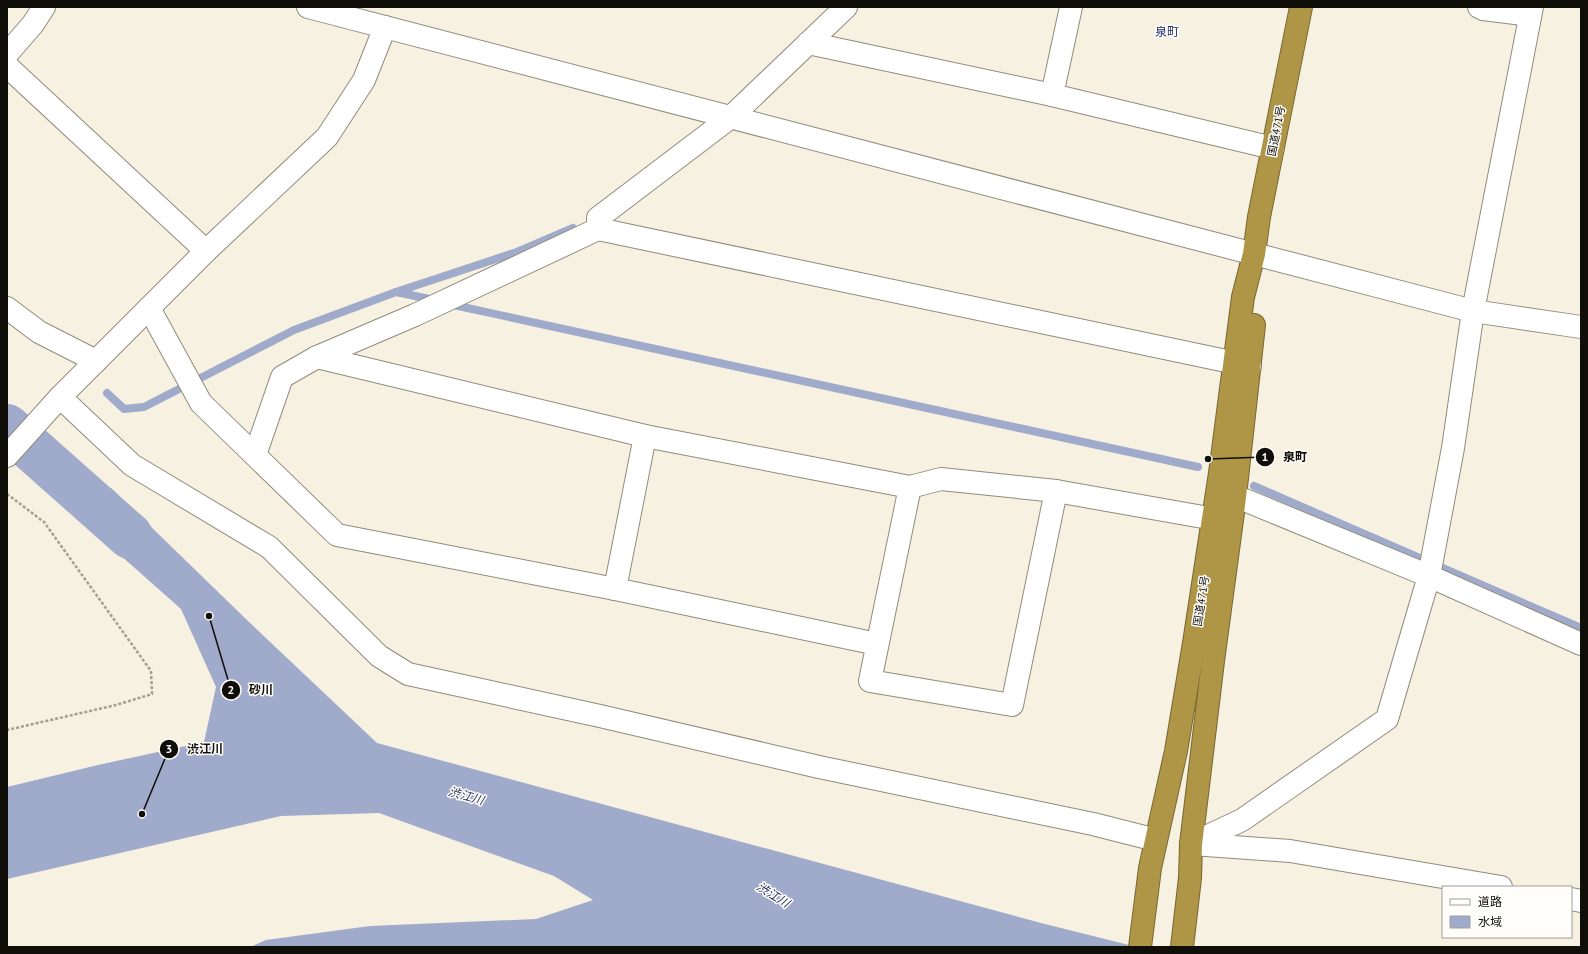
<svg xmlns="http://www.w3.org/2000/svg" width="1588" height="954" font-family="'PT Sans','Noto Sans JP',sans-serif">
  <rect width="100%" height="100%" fill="#f6f1e1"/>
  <!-- water -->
  <polygon fill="#a0aaca" points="111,488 249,622 377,743 1041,923 1137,947 250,947 266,940 370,926 536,919 593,900 554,876 379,813 281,816 7,879 7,787 98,765 204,742 216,687 181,609 57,499"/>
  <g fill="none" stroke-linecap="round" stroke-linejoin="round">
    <!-- stream -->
    <g stroke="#a0aaca" stroke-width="8">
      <polyline points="396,292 434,300"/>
      <polyline points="449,304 1198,467"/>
      <polyline points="107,393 124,409 144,407 294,330 396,292 517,252 573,228"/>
      <polyline points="1254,486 1581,628"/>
    </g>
    <!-- river -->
    <polyline stroke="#a0aaca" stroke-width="46" points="7,427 130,536"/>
    <defs>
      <g id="minor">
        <polyline points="308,7 1473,311 1581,327"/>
        <polyline points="1479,7 1483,9 1530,15"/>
        <polyline points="808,43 1052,95 1273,148"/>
        <polyline points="7,54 33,24 44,7"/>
        <polyline points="7,66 206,251"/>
        <polyline points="1052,95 1071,7"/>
        <polyline points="598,229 598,218 731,117 846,7"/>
        <polyline points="7,308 39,332 96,361"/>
        <polyline points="149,308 201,403 337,535 615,589 877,644"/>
        <polyline points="317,357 645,436 910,487 941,479 1056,491 1231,522"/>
        <polyline points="60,397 132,465 269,547 379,656 408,674 600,716 819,767 1093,824 1156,840"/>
        <polyline points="255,455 282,377 317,357 415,315 598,229 1250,366"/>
        <polyline points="7,456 60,397 206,251 327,137 364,80 385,27"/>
        <polyline points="910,487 870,681 1012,705 1056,491"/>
        <polyline points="1218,489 1429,576 1581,644"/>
        <polyline points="615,589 645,436"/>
        <polyline points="1191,844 1242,820 1387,719 1429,576 1453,448 1473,311 1532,7"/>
        <polyline points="1192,844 1290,851 1501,887"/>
        <polyline points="1571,899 1581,901"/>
      </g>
      <g id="highway">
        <polyline points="1140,947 1150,868 1176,751 1194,643 1220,473 1243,297 1254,254 1259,217 1301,7"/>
        <polyline points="1182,947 1190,878 1191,844 1213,661 1234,505 1254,325"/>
      </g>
    </defs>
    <!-- minor casing -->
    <use href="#minor" stroke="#908c7d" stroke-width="24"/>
    <!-- highway casing -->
    <use href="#highway" stroke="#776631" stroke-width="24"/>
    <!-- path -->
    <polyline stroke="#a29f93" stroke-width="2.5" stroke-dasharray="3 2" stroke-linecap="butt" points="7,494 44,522 151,671 152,694 116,705 7,730"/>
    <!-- minor -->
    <use href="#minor" stroke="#fff" stroke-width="22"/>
    <!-- highway -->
    <use href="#highway" stroke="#af9647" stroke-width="22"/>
  </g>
  <g text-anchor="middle" stroke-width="3" stroke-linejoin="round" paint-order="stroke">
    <!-- street labels -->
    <g font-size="11" fill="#100e09" stroke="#fffefb">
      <text transform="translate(1276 131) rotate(-79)" y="4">国道471号</text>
      <text transform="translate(1201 601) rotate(-81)" y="4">国道471号</text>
    </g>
    <!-- neighbourhood labels -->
    <g font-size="12" fill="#232f68" stroke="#fffefb">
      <text x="1167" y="36">泉町</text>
    </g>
    <!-- water labels -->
    <g font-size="12" font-style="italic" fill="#252f5a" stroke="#fffefb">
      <text transform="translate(466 796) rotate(16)" y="4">渋江川</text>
      <text transform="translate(773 895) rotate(32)" y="4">渋江川</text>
    </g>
  </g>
  <!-- callouts -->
  <path fill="none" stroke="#100e09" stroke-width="1.5" d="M1208 459L1265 457M209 616L231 690M142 814L169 749"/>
  <g fill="#100e09" stroke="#fffefb" stroke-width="1.5">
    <circle cx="1208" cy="459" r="4"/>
    <circle cx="209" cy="616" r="4"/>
    <circle cx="142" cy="814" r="4"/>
    <circle cx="1265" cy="457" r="10"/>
    <circle cx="231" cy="690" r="10"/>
    <circle cx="169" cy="749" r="10"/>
  </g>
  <g font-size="12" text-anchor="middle" font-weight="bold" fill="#fff">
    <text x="1265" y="461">1</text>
    <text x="231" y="694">2</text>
    <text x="169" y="753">3</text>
  </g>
  <g font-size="12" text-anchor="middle" font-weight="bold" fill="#100e09" stroke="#fffefb" stroke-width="3" stroke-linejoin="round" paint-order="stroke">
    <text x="1295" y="461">泉町</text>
    <text x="261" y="694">砂川</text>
    <text x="205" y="753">渋江川</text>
  </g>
  <!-- border -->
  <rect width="1588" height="954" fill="none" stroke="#100e09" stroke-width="16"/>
  <!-- legend -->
  <rect x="1442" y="886" width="130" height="52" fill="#fffefb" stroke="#9f9e9a"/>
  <rect x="1450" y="899" width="20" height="6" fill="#ffffff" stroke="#9f9e9a"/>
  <text x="1478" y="906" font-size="12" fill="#100e09">道路</text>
  <rect x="1450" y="916" width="20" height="12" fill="#a0aaca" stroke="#9f9e9a"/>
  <text x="1478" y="926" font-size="12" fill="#100e09">水域</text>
</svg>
